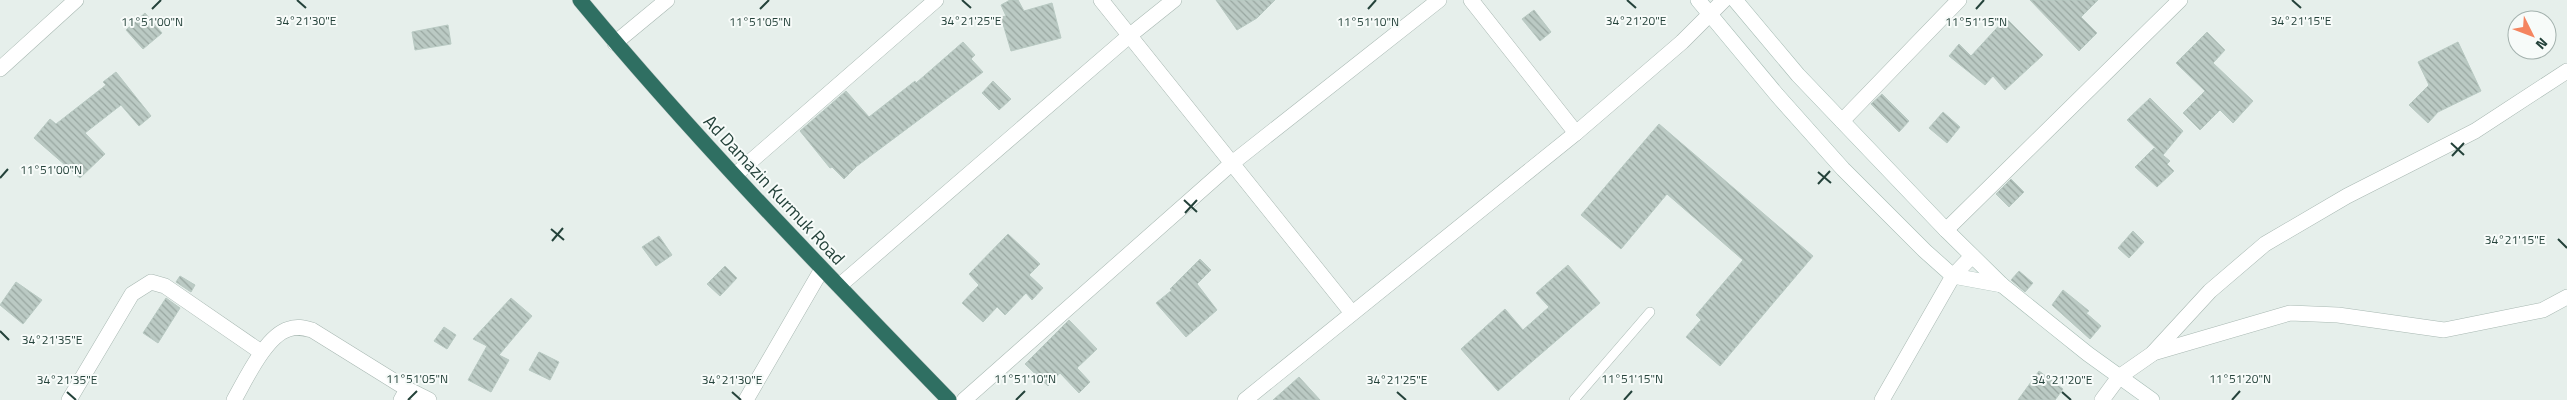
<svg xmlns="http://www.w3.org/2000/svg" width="2567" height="400" font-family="'Titillium Web',sans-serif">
  <defs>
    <pattern id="building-back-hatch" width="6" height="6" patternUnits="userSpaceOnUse" patternTransform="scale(1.25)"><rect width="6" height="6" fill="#bbcac4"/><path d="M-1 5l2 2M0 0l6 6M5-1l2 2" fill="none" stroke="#98a6a0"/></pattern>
  </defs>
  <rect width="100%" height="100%" fill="#e6efeb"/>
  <!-- building -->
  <g fill="url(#building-back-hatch)" stroke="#b8c9c2">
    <polygon points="1010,0 1018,0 1024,11 1052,3 1061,38 1011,51 1001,17 1006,16 1001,5"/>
    <polygon points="1216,0 1275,0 1257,18 1237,30"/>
    <polygon points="2030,0 2098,0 2081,17 2097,33 2079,51"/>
    <polygon points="1534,10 1551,32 1540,41 1522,19"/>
    <polygon points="145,13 162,33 143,49 126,30"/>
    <polygon points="2006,18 2043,55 2005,90 1993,76 1985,85 1949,56 1959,44 1971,56"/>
    <polygon points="448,25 451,44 415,50 412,32"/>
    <polygon points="2207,32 2225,50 2213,63 2253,101 2233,123 2220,110 2200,130 2183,113 2205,91 2176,63"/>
    <polygon points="963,42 975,55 971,59 983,72 857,166 844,179 832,167 830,168 800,131 846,91 869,117 915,81 916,83"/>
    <polygon points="2458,42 2481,91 2438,112 2428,123 2409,105 2429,85 2418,62"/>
    <polygon points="116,72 151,116 139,126 121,105 85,133 105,154 80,178 34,138 50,119 56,124 106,85 103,82"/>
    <polygon points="993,81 1011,99 999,110 982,93"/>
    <polygon points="1882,94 1909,121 1899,132 1871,104"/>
    <polygon points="2150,98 2183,131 2163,155 2127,120"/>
    <polygon points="1943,112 1960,127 1947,143 1929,128"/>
    <polygon points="1659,124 1813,256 1720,366 1686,337 1701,320 1696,315 1743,260 1667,194 1621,249 1581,215"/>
    <polygon points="2154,148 2170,161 2167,164 2174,171 2157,187 2135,167"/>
    <polygon points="2011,179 2024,192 2009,207 1996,194"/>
    <polygon points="2133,231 2144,242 2129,258 2118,248"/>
    <polygon points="1008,234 1040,264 1029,275 1043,288 1032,300 1026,293 1005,315 997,307 983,322 962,303 979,285 969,274"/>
    <polygon points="659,236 672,255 656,266 642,247"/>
    <polygon points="1200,259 1211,270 1197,284 1217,310 1186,337 1156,303 1172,290 1170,289"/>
    <polygon points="1568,265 1600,303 1498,391 1461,349 1505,309 1523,330 1549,307 1536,293"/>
    <polygon points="725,266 737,278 720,296 707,284"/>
    <polygon points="2019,271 2033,283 2025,292 2011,280"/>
    <polygon points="180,276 195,285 191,292 176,282"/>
    <polygon points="16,282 42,300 23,324 0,305"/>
    <polygon points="2063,290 2089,311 2086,313 2101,326 2090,339 2052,305"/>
    <polygon points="166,298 180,308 158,343 143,333"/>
    <polygon points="511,298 532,316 499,355 509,360 491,392 468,380 487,346 473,339"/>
    <polygon points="1069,320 1097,349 1077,368 1090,382 1079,393 1060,373 1048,386 1025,364"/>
    <polygon points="444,327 456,335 447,349 434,341"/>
    <polygon points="539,352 559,362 550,380 529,370"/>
    <polygon points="2039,371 2063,389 2055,400 2018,400"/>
    <polygon points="1299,377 1320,400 1273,400"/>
  </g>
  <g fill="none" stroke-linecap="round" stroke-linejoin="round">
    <defs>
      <polyline id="lane" points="1574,400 1650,312"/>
      <g id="street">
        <polyline points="1101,0 1352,313"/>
        <polyline points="1471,0 1576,133"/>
        <polyline points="615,43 667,0"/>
        <polyline points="0,69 76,0"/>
        <polyline points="1842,121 1959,0"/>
        <polyline points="735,175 936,0"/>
        <polyline points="1946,230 2180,0"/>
        <polyline points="839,286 1129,36 1174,0"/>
        <polyline points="2153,353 2290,313 2338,315 2444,330 2543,310 2567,297"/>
        <polyline points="69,400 132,294 151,282 165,286 261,352"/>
        <path d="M 234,400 C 245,381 266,335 289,329 C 297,326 304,328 312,330 L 407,389"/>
        <polyline points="401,400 407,389 429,400"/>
        <polyline points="746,400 822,269"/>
        <polyline points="964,400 1231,164 1439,0"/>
        <polyline points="1245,400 1576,133 1682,42 1724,0"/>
        <polyline points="1882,400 1953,276 1972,256"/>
        <polyline points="2102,400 2119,377 2152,354 2210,291 2265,244 2347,196 2475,131 2567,71"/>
      </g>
      <g id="secondary">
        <polyline points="1698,0 1777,95 1843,169 1925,251 1953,276 2002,285"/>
        <polyline points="1735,0 1798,75 1946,230 2002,285 2088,354 2152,400"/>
      </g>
      <path id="highway" d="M 580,0 C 696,140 823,270 949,400"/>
    </defs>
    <!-- lane casing -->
    <use href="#lane" stroke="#a8b8b2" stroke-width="10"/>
    <!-- street casing -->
    <use href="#street" stroke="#a8b8b2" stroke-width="16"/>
    <!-- secondary casing -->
    <use href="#secondary" stroke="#a4bbb3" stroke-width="16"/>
    <!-- highway casing -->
    <use href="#highway" stroke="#c2cac8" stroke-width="16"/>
    <!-- lane -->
    <use href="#lane" stroke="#fff" stroke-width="9"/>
    <!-- street -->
    <use href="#street" stroke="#fff" stroke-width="15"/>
    <!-- secondary -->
    <use href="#secondary" stroke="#fff" stroke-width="15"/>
    <!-- highway -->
    <use href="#highway" stroke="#2f6f62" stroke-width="15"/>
  </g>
  <!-- ticks -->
  <path fill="none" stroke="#24423a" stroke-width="2" d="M 297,0 L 306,8M 962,0 L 971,8M 1627,0 L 1636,8M 2292,0 L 2301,8M 152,9 L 161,0M 760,9 L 769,0M 1368,9 L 1376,0M 1976,9 L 1984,0M 2451,143 L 2464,155M 2452,156 L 2464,143M 1818,172 L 1831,183M 0,178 L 8,169M 1818,184 L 1830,171M 1184,200 L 1197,212M 1185,213 L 1197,200M 551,229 L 564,240M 2558,239 L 2567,248M 552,241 L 563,228M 0,331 L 9,340M 67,392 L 76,400M 732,392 L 741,400M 1397,392 L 1406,400M 2062,392 L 2071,400M 408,400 L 417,391M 1016,400 L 1025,391M 1624,400 L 1632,391M 2232,400 L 2240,391"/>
  <g text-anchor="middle" stroke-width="4" stroke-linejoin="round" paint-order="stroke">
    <!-- street labels -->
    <g font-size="18" fill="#24423a" stroke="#f7fbf9">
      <text transform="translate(774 190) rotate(47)" y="6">Ad Damazin Kurmuk Road</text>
    </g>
  </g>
  <g font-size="12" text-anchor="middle" fill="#24423a" stroke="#f7fbf9" stroke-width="4" stroke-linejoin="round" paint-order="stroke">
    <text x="306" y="25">34°21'30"E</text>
    <text x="971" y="25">34°21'25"E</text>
    <text x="1636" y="25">34°21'20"E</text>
    <text x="2301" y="25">34°21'15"E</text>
    <text x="152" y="26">11°51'00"N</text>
    <text x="760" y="26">11°51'05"N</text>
    <text x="1368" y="26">11°51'10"N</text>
    <text x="1976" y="26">11°51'15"N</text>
    <text x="51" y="174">11°51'00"N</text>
    <text x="2515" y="244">34°21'15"E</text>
    <text x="52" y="344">34°21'35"E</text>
    <text x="417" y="383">11°51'05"N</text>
    <text x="1025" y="383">11°51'10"N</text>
    <text x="1632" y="383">11°51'15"N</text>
    <text x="2240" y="383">11°51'20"N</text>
    <text x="67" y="384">34°21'35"E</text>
    <text x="732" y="384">34°21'30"E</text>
    <text x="1397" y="384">34°21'25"E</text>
    <text x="2062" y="384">34°21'20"E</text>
  </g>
  <!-- north arrow -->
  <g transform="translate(2532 35) rotate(132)"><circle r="24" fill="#f7fbf9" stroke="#a3b1ad"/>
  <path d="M0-4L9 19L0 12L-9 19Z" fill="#f4845f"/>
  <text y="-8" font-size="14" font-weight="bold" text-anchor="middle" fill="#24423a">N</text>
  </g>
</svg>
